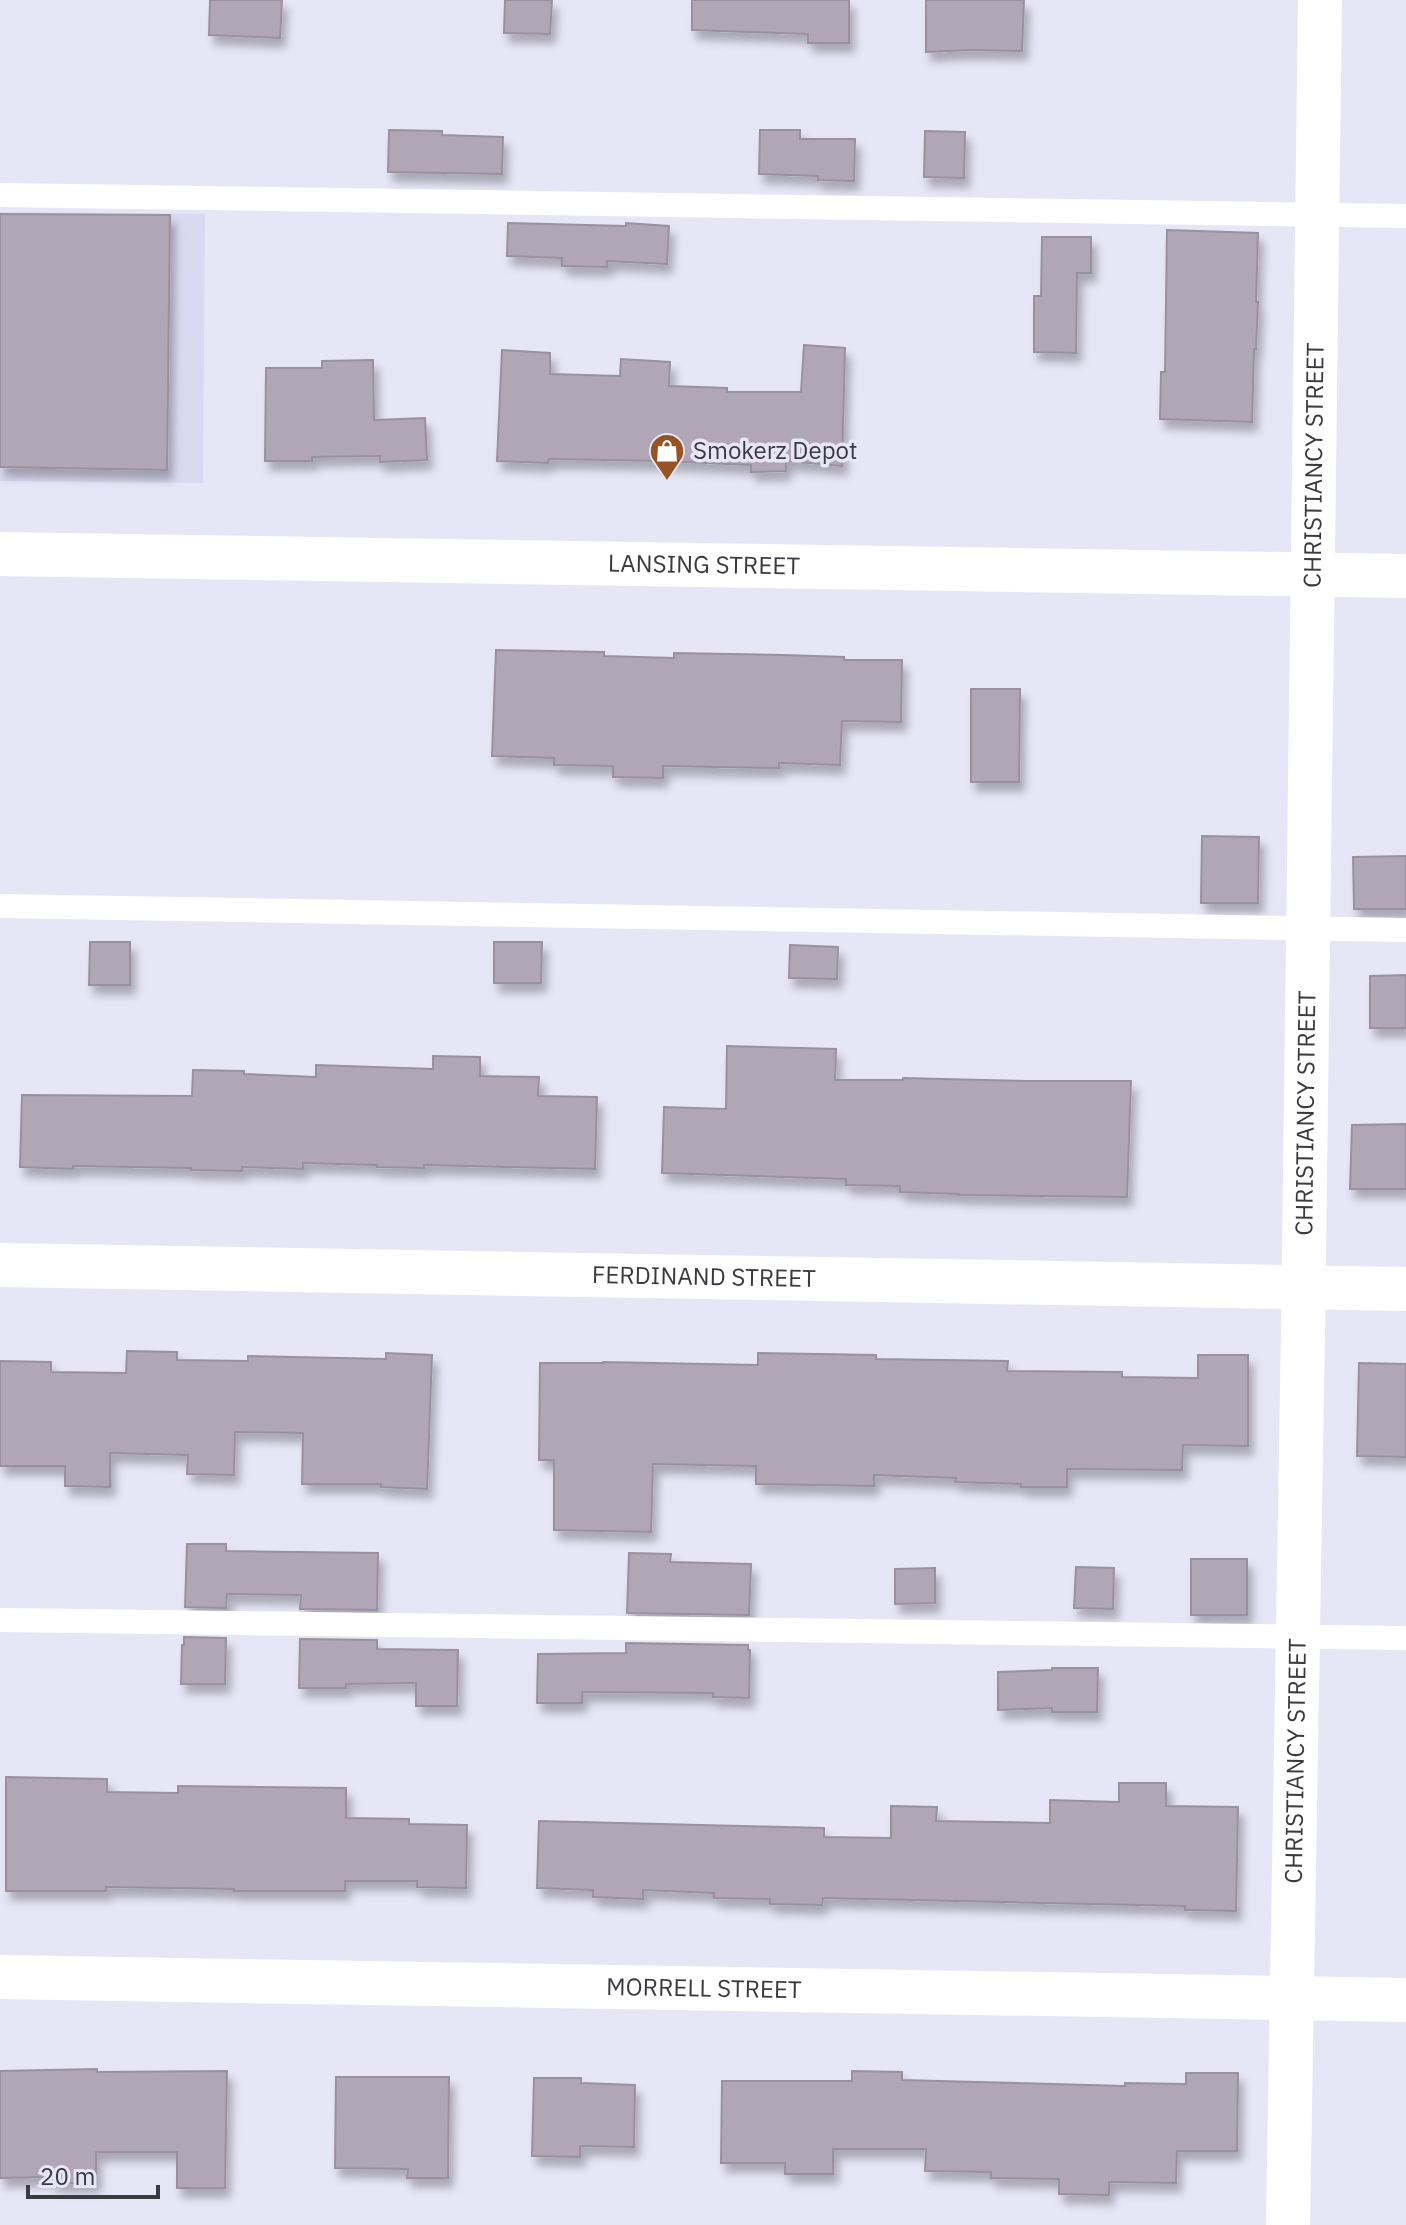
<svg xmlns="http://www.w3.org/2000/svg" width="1406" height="2225" font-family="'IBM Plex Sans',sans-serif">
  <defs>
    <filter id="shadow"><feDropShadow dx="5" dy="9" stdDeviation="4" flood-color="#0004"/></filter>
  </defs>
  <rect width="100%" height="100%" fill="#e7e6f7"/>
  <!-- built -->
  <polygon fill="#dbd9f1" points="0,212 205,214 203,483 0,481"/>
  <!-- building -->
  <g fill="#b0a6b5" stroke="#9a919f" stroke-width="2" filter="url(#shadow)">
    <polygon points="210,0 282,0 280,38 209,35"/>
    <polygon points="505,0 552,0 550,34 504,33"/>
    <polygon points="692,0 849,0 849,43 808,43 808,34 692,30"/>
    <polygon points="926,0 1024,0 1022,51 970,50 926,52"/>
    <polygon points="389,130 442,131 442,135 503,137 502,174 388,172"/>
    <polygon points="760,130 800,130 800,139 855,139 854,181 818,180 818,176 759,174"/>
    <polygon points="925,131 965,132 964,178 924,177"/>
    <polygon points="0,214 170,215 167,470 0,467"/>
    <polygon points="508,223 626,226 626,223 669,226 667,264 607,261 607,267 562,266 562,258 507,256"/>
    <polygon points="1167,230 1258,233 1256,302 1258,302 1256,349 1254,349 1252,422 1160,419 1161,372 1165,372"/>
    <polygon points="1042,237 1091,237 1091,273 1077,273 1076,353 1034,352 1034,296 1041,296"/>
    <polygon points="804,345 845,348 842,466 786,461 786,471 751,472 751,465 661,461 549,459 548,463 497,461 502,350 550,353 550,374 620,376 621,359 670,362 669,386 727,388 727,392 801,392"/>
    <polygon points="373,360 374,420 425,418 427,460 380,462 380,456 312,457 312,461 265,461 266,368 322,368 322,361"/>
    <polygon points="496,650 604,652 604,656 674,658 674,653 784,655 844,657 844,660 902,660 901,722 842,721 840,765 779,763 779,768 663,766 663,778 613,777 613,766 554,765 554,758 492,756"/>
    <polygon points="971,689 1020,689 1019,782 971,782"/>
    <polygon points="1202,836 1259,837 1258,903 1201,903"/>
    <polygon points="1406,856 1406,909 1354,909 1353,857"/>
    <polygon points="90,942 130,942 130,985 89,985"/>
    <polygon points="494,942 542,942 541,983 494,983"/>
    <polygon points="790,945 838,947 837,979 789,978"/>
    <polygon points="1406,975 1406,1028 1370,1028 1370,976"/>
    <polygon points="727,1046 836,1049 835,1080 903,1080 903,1078 1026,1081 1131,1081 1127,1197 959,1195 959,1194 900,1192 900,1186 846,1185 846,1179 662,1173 664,1107 726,1109"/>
    <polygon points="433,1056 480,1057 480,1076 539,1077 538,1096 597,1097 595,1169 424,1165 424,1168 377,1167 377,1165 303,1163 303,1169 242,1167 242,1171 191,1170 191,1168 73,1166 73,1169 20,1167 22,1095 192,1096 193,1070 244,1071 244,1074 316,1077 316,1065 433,1069"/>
    <polygon points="1406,1124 1406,1189 1350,1189 1352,1125"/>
    <polygon points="127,1351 177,1352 177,1360 248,1361 248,1356 386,1359 386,1353 432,1355 427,1489 381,1487 381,1484 302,1484 303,1433 235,1432 234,1475 187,1474 188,1455 110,1453 110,1487 65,1486 65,1466 0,1466 0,1361 51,1362 51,1372 126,1373"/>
    <polygon points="758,1353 876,1355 876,1359 1008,1361 1007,1371 1122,1372 1122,1377 1198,1378 1198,1355 1248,1355 1248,1446 1183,1445 1182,1470 1067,1469 1067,1487 1021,1487 1021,1484 955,1482 956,1478 874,1475 874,1486 756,1484 756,1466 653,1464 651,1532 554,1530 554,1460 539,1460 540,1363 603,1363 603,1362 758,1365"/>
    <polygon points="1359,1363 1406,1364 1406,1457 1357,1456"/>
    <polygon points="187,1544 226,1544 226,1551 378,1553 377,1610 300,1609 301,1595 227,1594 226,1608 185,1607"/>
    <polygon points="629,1553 671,1554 670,1562 751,1564 749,1615 627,1613"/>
    <rect x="1191" y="1559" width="56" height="56"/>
    <polygon points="1076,1567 1114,1568 1113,1609 1074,1608"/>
    <polygon points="935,1568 935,1603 895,1604 895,1569"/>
    <polygon points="184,1637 226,1638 225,1684 181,1684 182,1645 184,1645"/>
    <polygon points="300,1639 377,1640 377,1649 458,1650 457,1706 416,1706 416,1683 346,1684 346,1688 299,1688"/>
    <polygon points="626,1643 748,1645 748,1650 750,1650 749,1698 713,1697 713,1693 582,1692 582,1703 537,1703 538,1654 626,1653"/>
    <polygon points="1052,1668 1098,1668 1097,1712 1052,1712 1052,1708 998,1710 998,1672 1052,1670"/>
    <polygon points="6,1777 107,1779 107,1792 178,1793 178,1786 346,1788 346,1818 409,1819 409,1824 467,1825 466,1888 417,1887 417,1881 345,1881 345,1891 234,1891 234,1889 106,1887 106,1891 6,1891"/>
    <polygon points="1119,1783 1166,1783 1166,1806 1238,1807 1236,1911 1185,1910 1185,1906 867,1899 823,1898 822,1905 770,1904 770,1899 714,1898 714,1893 643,1890 643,1899 593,1897 593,1890 537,1888 539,1821 824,1828 824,1837 891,1838 891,1806 937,1807 936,1821 1050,1823 1050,1800 1119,1802"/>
    <polygon points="97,2069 97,2072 227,2071 225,2188 177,2188 177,2152 96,2152 96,2183 53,2183 53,2177 0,2178 0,2071"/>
    <polygon points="852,2071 902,2072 902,2080 1125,2086 1125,2083 1186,2084 1186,2073 1238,2073 1237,2151 1177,2151 1176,2183 1109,2182 1109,2195 1059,2194 1059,2179 991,2178 991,2172 925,2171 926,2149 833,2149 833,2174 785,2174 785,2163 721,2163 722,2081 852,2081"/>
    <polygon points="336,2077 449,2077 448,2178 407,2178 408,2169 335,2168"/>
    <polygon points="534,2078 581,2078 581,2083 635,2085 634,2147 580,2146 580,2157 532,2156"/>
  </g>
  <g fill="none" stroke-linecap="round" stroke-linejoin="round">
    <!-- service -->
    <g stroke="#fff" stroke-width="24">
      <polyline points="0,195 1406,216"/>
      <polyline points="0,906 1406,930"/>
      <polyline points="0,1620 1406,1638"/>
    </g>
    <!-- minor -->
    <g stroke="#fff" stroke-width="44">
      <path id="s1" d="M 0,554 L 1406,576"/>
      <path id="s2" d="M 0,1265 L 1406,1289"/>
      <path id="s3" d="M 0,1977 L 1406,2000"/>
      <path id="s4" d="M 1288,2225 L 1303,1332 L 1320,0"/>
    </g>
  </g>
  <!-- icons -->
  <defs>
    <symbol id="shop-pin" viewBox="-11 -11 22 30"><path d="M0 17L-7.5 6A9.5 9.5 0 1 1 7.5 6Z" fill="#965323" stroke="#e7e6f7"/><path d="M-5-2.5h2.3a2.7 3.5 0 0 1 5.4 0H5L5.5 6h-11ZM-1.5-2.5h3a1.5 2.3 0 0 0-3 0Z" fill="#fff"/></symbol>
  </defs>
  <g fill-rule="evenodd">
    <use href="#shop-pin" x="647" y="431" width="40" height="54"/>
  </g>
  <g text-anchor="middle" stroke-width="7" stroke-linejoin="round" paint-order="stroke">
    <!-- poi labels -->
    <g font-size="24" fill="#3b3a41" stroke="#e7e6f7" text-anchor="start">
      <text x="693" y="459">Smokerz Depot</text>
    </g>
    <!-- street labels -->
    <g font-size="24" fill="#3b3a41" stroke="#e7e6f7">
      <text dy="8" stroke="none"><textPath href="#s4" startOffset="1760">CHRISTIANCY STREET</textPath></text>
      <text dy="8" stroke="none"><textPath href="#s1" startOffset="704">LANSING STREET</textPath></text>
      <text dy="8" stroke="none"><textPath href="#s4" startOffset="1112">CHRISTIANCY STREET</textPath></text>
      <text dy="8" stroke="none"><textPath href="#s2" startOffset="704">FERDINAND STREET</textPath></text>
      <text dy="8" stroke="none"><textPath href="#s4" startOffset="464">CHRISTIANCY STREET</textPath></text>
      <text dy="8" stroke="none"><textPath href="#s3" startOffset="704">MORRELL STREET</textPath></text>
    </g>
  </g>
  <!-- scale -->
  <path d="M28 2185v12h130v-12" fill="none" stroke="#3b3a41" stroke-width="4"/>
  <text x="40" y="2185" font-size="24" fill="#3b3a41" stroke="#e7e6f7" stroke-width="6" paint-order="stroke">20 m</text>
</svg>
